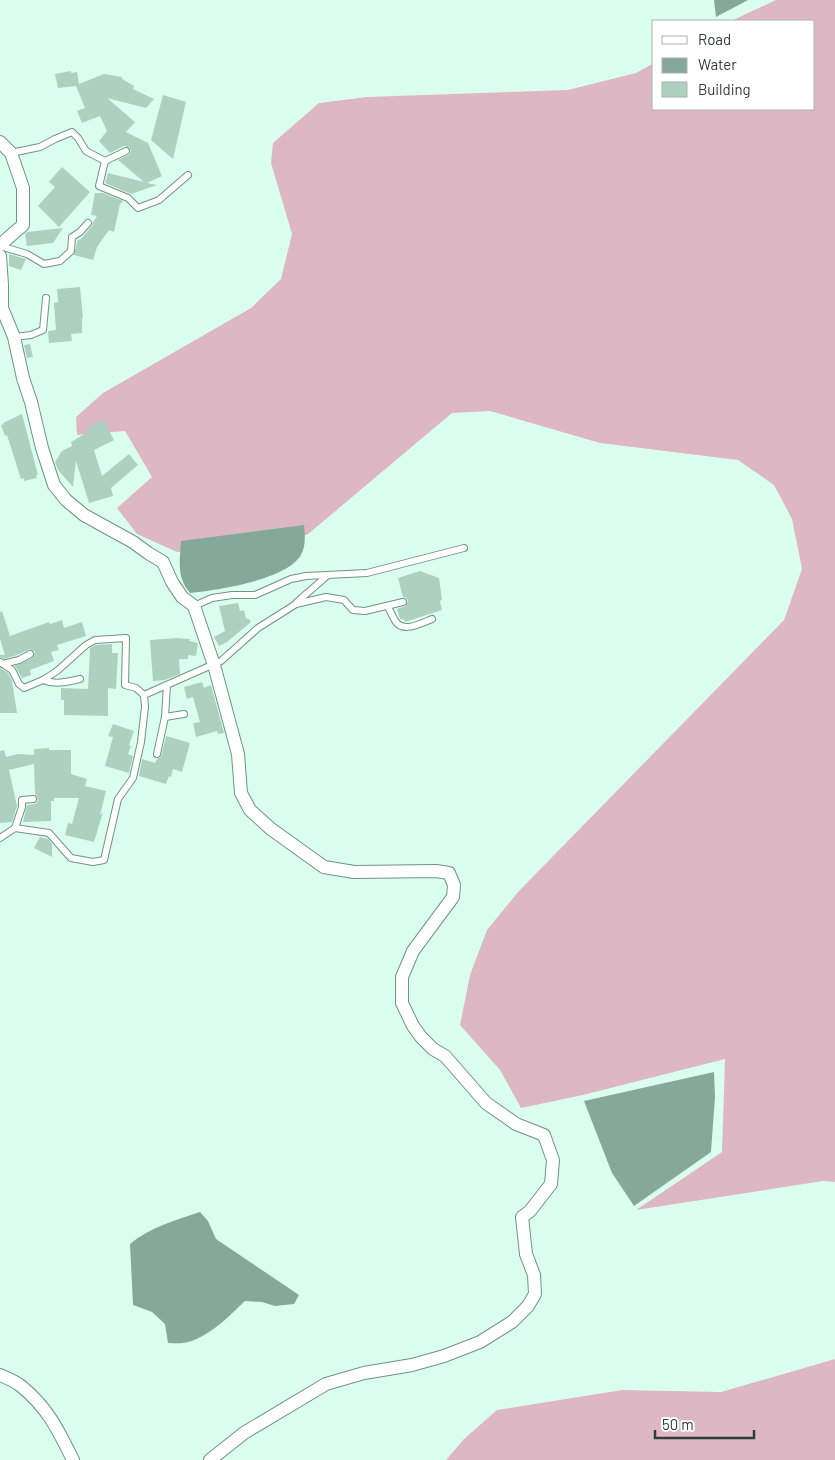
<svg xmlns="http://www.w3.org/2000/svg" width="835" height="1460" font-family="Barlow,sans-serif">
  <rect width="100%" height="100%" fill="#dbffee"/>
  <!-- forest -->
  <g fill="#deb7c4">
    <polygon points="776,0 835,0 835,1182 823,1181 636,1210 722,1152 725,1059 583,1095 521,1108 500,1070 460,1025 470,975 487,930 518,892 784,620 802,569 792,519 774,485 738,460 600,443 490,411 452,413 307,535 177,552 137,534 117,508 152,477 125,431 77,435 76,417 103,393 251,308 281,279 292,234 271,163 273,143 319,103 367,97 568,90 636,73 654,63 654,109 814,109 814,21 731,21"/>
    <polygon points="835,1359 835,1460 446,1460 464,1439 497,1410 622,1390 721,1392"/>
  </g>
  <!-- water -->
  <g fill="#84a998">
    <polygon points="714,0 748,0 716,17"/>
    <path d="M 304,525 C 305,535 306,546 301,555 C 286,580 218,590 190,593 C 176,577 180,560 181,541 Z"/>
    <polygon points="714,1072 715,1097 711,1152 634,1206 612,1173 584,1101"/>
    <path d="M 200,1212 L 208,1221 L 216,1239 L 299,1295 L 294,1304 L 275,1306 L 262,1302 L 245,1301 C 228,1317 210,1336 188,1342 C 182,1344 174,1343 168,1343 L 165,1324 L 152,1312 L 133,1305 L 130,1244 C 150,1227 176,1220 200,1212 Z"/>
  </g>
  <!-- building -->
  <g fill="#add0bf">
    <polygon points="71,71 71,73 77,72 79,84 104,74 122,77 122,79 134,86 133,89 154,99 146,108 107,98 135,122 126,132 148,143 162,176 147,183 157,185 131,194 105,183 108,173 144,182 118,160 130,154 131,151 129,147 124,146 110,153 99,141 107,131 100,116 82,123 77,111 85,108 76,86 58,88 55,74"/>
    <polygon points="163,95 186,102 173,159 151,140"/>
    <polygon points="62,167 90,192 59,227 38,206 55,187 49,182"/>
    <polygon points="95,193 103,193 123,201 120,204 114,232 109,230 97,247 93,260 74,255 78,239 80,240 92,226 93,222 97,216 91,215"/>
    <polygon points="63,228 53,243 27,246 25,234 27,232"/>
    <polygon points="9,254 26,259 21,270 9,266"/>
    <polygon points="80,287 83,318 82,318 82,333 71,334 72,341 49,343 48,331 56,330 54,303 58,302 57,289"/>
    <polygon points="30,344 33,357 27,358 24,345"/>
    <polygon points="22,414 38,475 36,475 37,478 24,481 24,478 21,479 7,435 5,436 1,425 4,424 3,423"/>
    <polygon points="103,419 114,440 94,450 102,476 129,454 138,465 111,488 113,496 89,503 76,461 73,487 58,470 55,462 62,451 72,446 71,442 89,431 87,428"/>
    <polygon points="420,571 439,578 442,600 440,601 442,610 405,622 404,619 400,619 397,609 406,606 408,601 406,598 403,597 398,578"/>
    <polygon points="238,603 240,611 244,610 246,619 248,618 251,622 227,642 219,646 214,637 225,631 219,606"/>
    <polygon points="2,611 10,636 49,622 50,624 62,620 64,628 82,622 86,636 57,645 59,650 51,652 54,661 30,670 31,675 22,678 15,666 32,658 34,656 35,652 30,649 17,655 4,659 0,657 0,655 5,655 0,639 0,612"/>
    <polygon points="176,638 190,639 189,641 198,643 196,656 188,655 188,659 179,659 180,674 165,680 153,681 150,640"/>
    <polygon points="112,644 112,653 118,653 116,689 108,688 108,716 64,715 64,700 61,700 61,688 88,689 90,648 96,645"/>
    <polygon points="0,668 8,673 12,681 17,713 0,713"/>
    <polygon points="202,682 204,688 211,685 224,733 218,734 217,731 196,737 193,723 200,722 193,697 187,699 184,687"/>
    <polygon points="113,724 134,731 129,745 131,746 128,754 133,756 129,773 105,766 113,737 108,736"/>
    <polygon points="166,736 190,743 182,772 173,769 171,777 169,776 166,784 139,776 142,759 155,763 157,759 161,757"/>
    <polygon points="49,748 49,750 71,750 71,774 87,779 85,786 106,791 100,815 103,812 94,842 65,835 68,823 72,824 79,798 54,798 54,801 51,801 51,821 23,822 27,805 35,804 38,801 37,797 35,794 34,764 9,770 17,806 12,822 0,823 0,751 4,750 6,757 18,754 34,755 34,749"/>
    <polygon points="40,837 48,839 52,844 52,857 34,848"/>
  </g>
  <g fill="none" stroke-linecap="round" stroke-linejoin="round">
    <defs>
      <g id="service">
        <polyline points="11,153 40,147 55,139 72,132 78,138 86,151 105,161 126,151"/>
        <polyline points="105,161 99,186 128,198 138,208 159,200 188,175"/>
        <polyline points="0,246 27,254 44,264 60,261 71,251 72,237 80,232 88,223"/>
        <polyline points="14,337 31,335 43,330 46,298"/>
        <polyline points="297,602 328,575"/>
        <polyline points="194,606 212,598 232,595 255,595 291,579 306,576 367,573 464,548"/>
        <path d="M 388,607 C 391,612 393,618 396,622 C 404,633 422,623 432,619"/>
        <polyline points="0,662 12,670 19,684 24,688 43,680 57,671 86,645 95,640 126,638 125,685 136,688 144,695"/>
        <polyline points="3,664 19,660 30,654"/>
        <path d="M 43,680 C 55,685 67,682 80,679"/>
        <polyline points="165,717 184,714"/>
        <polyline points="157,754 165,717 167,685"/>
        <polyline points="15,828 22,807 22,800 33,799"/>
        <polyline points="0,838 15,828 49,833 71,858 93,862 104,860 118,799 133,778 141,742 145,707 144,695 221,661 258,628 296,604 326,597 344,600 353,610 365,611 403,602"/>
      </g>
      <g id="minor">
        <polyline points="0,142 11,153 23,188 23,225 0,245"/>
        <polyline points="0,256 2,285 2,308 14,337 23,378 31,402 42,448 54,485 66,500 84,515 133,542 148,553 163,562 172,582 182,597 194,606 214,665 238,754 241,793 250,810 271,829 324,867 354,872 436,871 449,873 454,885 453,897 413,951 402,977 402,1003 413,1026 421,1037 433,1049 445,1056 486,1103 516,1124 544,1135 553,1160 551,1184 530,1211 522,1217 526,1254 534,1275 535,1294 528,1306 512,1322 480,1342 444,1356 412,1365 364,1373 326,1384 244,1433 210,1460"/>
        <path d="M 0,1375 C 7,1378 15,1381 21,1386 C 48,1408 58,1430 73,1460"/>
      </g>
    </defs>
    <!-- service casing -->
    <use href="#service" stroke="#719283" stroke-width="8"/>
    <!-- minor casing -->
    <use href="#minor" stroke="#719283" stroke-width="14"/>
    <!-- service -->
    <use href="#service" stroke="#fff" stroke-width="6"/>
    <!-- minor -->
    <use href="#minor" stroke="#fff" stroke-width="12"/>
  </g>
  <!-- legend -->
  <rect x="652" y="20" width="162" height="90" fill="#ffffff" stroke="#acb2af"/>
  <rect x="662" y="36" width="25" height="8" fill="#ffffff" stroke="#acb2af"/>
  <text x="698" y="45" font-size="15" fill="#303e38">Road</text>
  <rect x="662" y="58" width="25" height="15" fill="#84a998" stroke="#acb2af"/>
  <text x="698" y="70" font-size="15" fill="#303e38">Water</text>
  <rect x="662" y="82" width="25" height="15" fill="#add0bf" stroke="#acb2af"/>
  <text x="698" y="95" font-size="15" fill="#303e38">Building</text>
  <!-- scale -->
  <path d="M655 1430v8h99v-8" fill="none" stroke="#303e38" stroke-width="2.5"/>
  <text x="662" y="1430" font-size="15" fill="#303e38" stroke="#ffffff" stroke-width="4" paint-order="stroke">50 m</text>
</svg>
